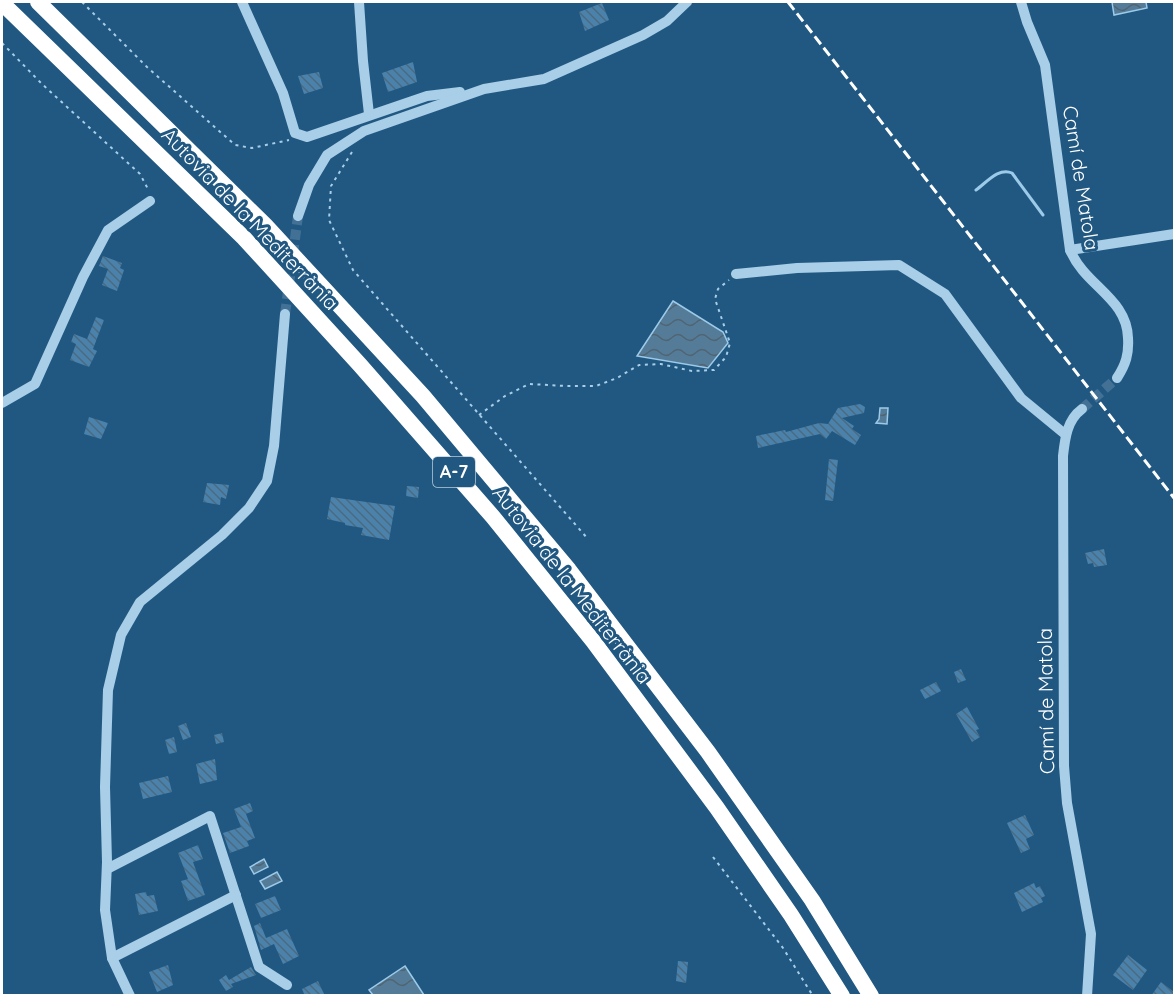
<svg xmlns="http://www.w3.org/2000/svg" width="1176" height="997" font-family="Quicksand,sans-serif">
  <defs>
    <pattern id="water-waves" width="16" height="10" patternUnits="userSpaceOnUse" patternTransform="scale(1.5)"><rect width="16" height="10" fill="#547c99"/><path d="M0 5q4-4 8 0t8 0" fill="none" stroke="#506472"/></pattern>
    <pattern id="building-back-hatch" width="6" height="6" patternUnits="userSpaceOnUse" patternTransform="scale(1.5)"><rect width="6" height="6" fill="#4a82ab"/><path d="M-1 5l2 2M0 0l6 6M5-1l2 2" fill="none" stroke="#4b6a80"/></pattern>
  </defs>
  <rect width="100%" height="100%" fill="#215882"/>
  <!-- water -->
  <g fill="url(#water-waves)" stroke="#9ccae9" stroke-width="1.5">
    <polygon points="1112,2 1146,2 1147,8 1114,15"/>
    <polygon points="673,301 723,332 728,343 708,368 637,356"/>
    <polygon points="880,408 888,408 887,424 876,423 879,419"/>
    <polygon points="264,859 268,867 254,874 250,867"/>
    <polygon points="277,872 282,881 265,889 260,881"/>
    <polygon points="405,966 424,995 373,995 369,990"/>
  </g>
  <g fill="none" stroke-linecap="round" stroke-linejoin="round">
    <!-- stream -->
    <path stroke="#9ccae9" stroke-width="3" d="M 976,190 C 987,182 999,167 1012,173 L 1043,215"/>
  </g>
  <!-- building -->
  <g fill="url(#building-back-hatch)">
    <polygon points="602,3 609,20 585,31 579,12"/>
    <polygon points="413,62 417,82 388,92 382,73"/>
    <polygon points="319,72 323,88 304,94 298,76"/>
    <polygon points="103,256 122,263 120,268 124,270 117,291 102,285 108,269 99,266"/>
    <polygon points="96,317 104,320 93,349 97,351 89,367 70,360 76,344 71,342 74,334 87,339"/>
    <polygon points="860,404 865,407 864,413 842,418 854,426 852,429 861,435 855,445 832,431 826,439 820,434 758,448 756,436 785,430 786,432 819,423 828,424 838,408"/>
    <polygon points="89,417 108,423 101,439 84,434"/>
    <polygon points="829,459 838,460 833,501 825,500"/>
    <polygon points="207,483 229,485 226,499 221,497 220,505 203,502"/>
    <polygon points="407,486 419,487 418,498 406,496"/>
    <polygon points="331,497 395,506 389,540 361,535 363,528 345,525 345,523 327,519"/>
    <polygon points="1104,549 1107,565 1094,567 1093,563 1088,564 1085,553"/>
    <polygon points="961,669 966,680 958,683 954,672"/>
    <polygon points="936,682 941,691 925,699 920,690"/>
    <polygon points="967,707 979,729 976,730 980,737 972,742 956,714"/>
    <polygon points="186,723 191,737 183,740 178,726"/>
    <polygon points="222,733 224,742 216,744 214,735"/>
    <polygon points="174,737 177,752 169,754 165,740"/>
    <polygon points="215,759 217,780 200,784 196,764"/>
    <polygon points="168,776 172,792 143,799 139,783"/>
    <polygon points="250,803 253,811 246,814 255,838 247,841 249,846 230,853 223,833 241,827 234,809"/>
    <polygon points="1025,815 1034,835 1026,839 1030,849 1021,853 1007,823"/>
    <polygon points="198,845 203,859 193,862 205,895 188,901 181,881 188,879 178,853"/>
    <polygon points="1034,883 1036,888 1040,886 1045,896 1041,898 1043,902 1022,912 1014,893"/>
    <polygon points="146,892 147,896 154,895 158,911 139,915 135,894"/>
    <polygon points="275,896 281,910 261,918 255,904"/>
    <polygon points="260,923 266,938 287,929 299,956 283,964 274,944 261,950 254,926"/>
    <polygon points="1128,955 1147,970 1133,990 1113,975"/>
    <polygon points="678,961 688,962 686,983 676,981"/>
    <polygon points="168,965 173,985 157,992 149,972"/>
    <polygon points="251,967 256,975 231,984 233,987 226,991 219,980 226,975 229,980"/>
    <polygon points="318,981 325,996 305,996 302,989"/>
    <polygon points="1161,982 1174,992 1174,996 1151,996"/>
  </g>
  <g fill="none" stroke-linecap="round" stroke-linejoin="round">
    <!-- minor-tunnel -->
    <g stroke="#427195" stroke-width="10" stroke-dasharray="10 5" stroke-linecap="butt">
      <polyline points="285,314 298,216"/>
      <polyline points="1082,409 1117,378"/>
    </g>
    <!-- path -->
    <g stroke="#a8cee8" stroke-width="2" stroke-dasharray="3 4.5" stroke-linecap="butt">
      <polyline points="82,2 147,67 235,145 252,148 289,140"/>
      <polyline points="2,43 42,84 140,174 149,191"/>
      <polyline points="352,152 331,186 329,220 353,270 588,539"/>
      <polyline points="479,415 505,396 529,384 567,386 596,386 617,378 639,365 661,364 692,371 714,370 726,357 730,343 715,299 718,289 729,280"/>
      <polyline points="713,857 783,948 813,996"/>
    </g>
    <!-- minor -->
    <g stroke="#a8cee8" stroke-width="10">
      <polyline points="242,2 283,93 295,133 307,137 427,96 460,92"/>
      <polyline points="359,2 363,61 369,114"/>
      <path d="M 1021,2 L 1027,22 L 1045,65 L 1070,250 C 1085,286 1127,298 1128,338 C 1129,354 1126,364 1117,378"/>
      <polyline points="298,216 309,185 327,155 364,131 484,89 544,79 643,35 667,21 687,2"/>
      <polyline points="1070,250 1174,234"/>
      <polyline points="736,274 797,268 899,265 945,294 1021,398 1066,435"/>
      <polyline points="2,403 35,384 83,277 108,230 150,201"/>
      <path d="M 1082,409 C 1067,420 1065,438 1063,456 L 1064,766 L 1067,803 L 1091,934 L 1087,996"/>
      <polyline points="107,869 210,816 259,967 287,985"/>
      <polyline points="112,958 236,895"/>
      <polyline points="130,996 112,958 105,910 107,862 105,787 108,690 121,635 140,602 222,535 249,508 267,481 274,446 285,314"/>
    </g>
    <!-- highway -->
    <g stroke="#fff" stroke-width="16">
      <polyline points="38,2 265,225 423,396 569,570 708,752 812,900 871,996"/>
      <polyline points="2,3 244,238 360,365 493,517 593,641 717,808 791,915 842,996"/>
    </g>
    <!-- rail -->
    <polyline stroke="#fff" stroke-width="3" stroke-dasharray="10 4.5" stroke-linecap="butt" points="788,2 1174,498"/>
  </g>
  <g text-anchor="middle" stroke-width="6" stroke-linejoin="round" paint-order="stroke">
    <!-- shield labels -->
    <rect fill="#215882" stroke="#bccdda" stroke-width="1.5" x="433" y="457" width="42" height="30" rx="4.5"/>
    <g font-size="18" font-weight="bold" fill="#fff">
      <text x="454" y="478">A-7</text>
    </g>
    <!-- street labels -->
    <g font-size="20" fill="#fff" stroke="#215882">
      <text transform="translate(1081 178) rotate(81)" y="7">Camí de Matola</text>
      <text transform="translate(250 219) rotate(46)" y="7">Autovia de la Mediterrània</text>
      <text transform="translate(572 585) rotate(52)" y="7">Autovia de la Mediterrània</text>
      <text transform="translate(1046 701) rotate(-91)" y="7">Camí de Matola</text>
    </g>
  </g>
  <!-- border -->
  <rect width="1176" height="997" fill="none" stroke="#ffffff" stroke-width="6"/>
</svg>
